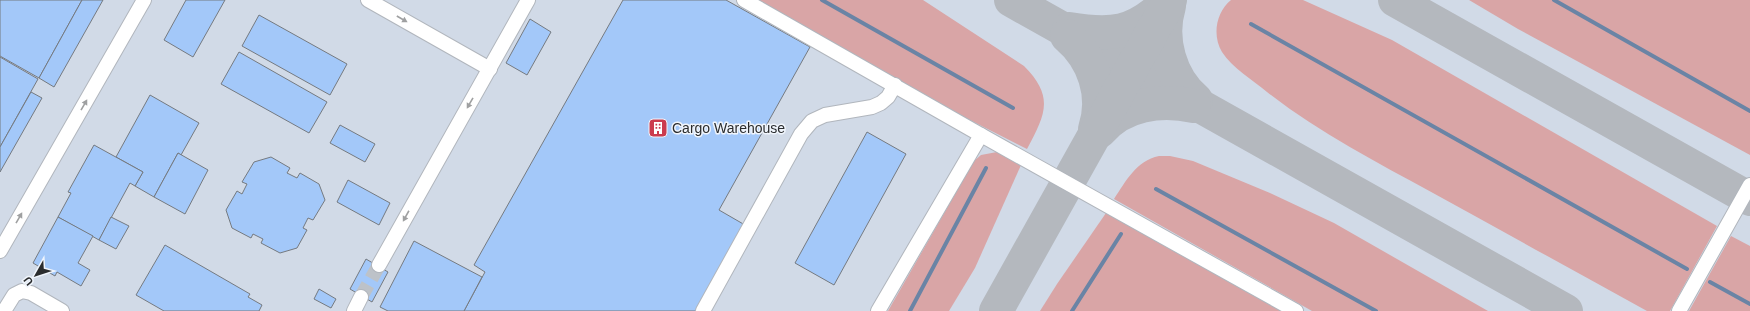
<svg xmlns="http://www.w3.org/2000/svg" width="1750" height="311" font-family="Arial,sans-serif">
  <rect width="100%" height="100%" fill="#e2e8ef"/>
  <!-- built -->
  <rect fill="#d1dae7" x="0" y="0" width="1750" height="311"/>
  <!-- green -->
  <g fill="#d9a5a6">
    <path d="M 758,0 L 923,0 L 1024,66 C 1055,97 1045,115 1027,149 L 966,118 Z"/>
    <path d="M 1231,0 L 1303,0 L 1392,40 L 1717,226 L 1670,311 L 1647,311 C 1576,272 1504,232 1433,193 C 1376,162 1318,132 1267,92 C 1253,80 1232,68 1222,52 C 1212,36 1216,12 1231,0 Z"/>
    <polygon points="1469,0 1750,0 1750,155 1518,29"/>
    <polygon points="997,152 1010,157 1021,165 975,268 949,311 888,311 974,161 981,155"/>
    <path d="M 1159,156 L 1170,156 L 1193,161 L 1270,193 L 1334,223 L 1488,311 L 1312,311 L 1114,199 C 1126,181 1136,161 1159,156 Z"/>
    <polygon points="1106,213 1281,311 1040,311 1057,284"/>
    <polygon points="1731,236 1750,246 1750,311 1689,311"/>
  </g>
  <g fill="none" stroke-linecap="round" stroke-linejoin="round">
    <!-- stream -->
    <g stroke="#6a84a5" stroke-width="4">
      <polyline points="822,0 1013,108"/>
      <polyline points="1554,0 1750,111"/>
      <polyline points="1251,24 1687,269"/>
      <polyline points="1156,189 1376,311"/>
      <polyline points="1710,282 1750,304"/>
      <polyline points="910,311 986,168"/>
      <polyline points="1072,311 1121,234"/>
    </g>
    <!-- taxiway -->
    <g stroke="#b4b8be" stroke-width="34">
      <polyline points="1011,0 1566,311"/>
      <polyline points="1395,0 1750,199"/>
      <path d="M 1169,6 C 1159,39 1170,78 1196,100"/>
      <path d="M 1069,29 C 1111,36 1134,34 1166,3"/>
      <path d="M 1067,36 C 1094,59 1106,95 1095,129"/>
      <path d="M 1100,131 C 1123,104 1160,99 1194,106"/>
      <polyline points="996,311 1170,0"/>
    </g>
  </g>
  <!-- building -->
  <g fill="#a3c8f9" stroke="#757a80">
    <polygon points="0,0 82,0 39,78 0,56"/>
    <polygon points="82,0 103,0 54,87 39,78"/>
    <polygon points="186,0 225,0 193,57 164,40"/>
    <polygon points="623,0 726,0 810,47 719,210 745,225 697,311 464,311 485,272 474,265"/>
    <polygon points="259,15 347,64 330,95 242,46"/>
    <polygon points="530,19 551,32 527,75 506,63"/>
    <polygon points="239,52 327,102 309,133 221,84"/>
    <polygon points="0,57 38,79 0,147"/>
    <polygon points="31,92 42,98 0,172 0,147"/>
    <polygon points="150,95 199,123 181,155 178,153 154,197 135,186 143,172 116,157"/>
    <polygon points="340,125 375,144 365,162 330,143"/>
    <polygon points="867,132 906,154 834,285 795,263"/>
    <polygon points="94,145 143,172 135,186 130,183 99,240 58,217 71,193 68,192"/>
    <polygon points="178,153 208,170 185,214 154,197"/>
    <polygon points="271,157 290,168 287,173 297,178 300,173 319,184 325,200 313,220 308,218 303,228 307,230 297,248 280,253 261,243 263,239 253,234 251,238 232,228 226,210 237,191 242,194 247,184 242,182 254,162"/>
    <polygon points="348,180 390,203 379,225 337,202"/>
    <polygon points="58,217 93,236 78,263 90,270 81,286 57,272 55,276 33,263"/>
    <polygon points="111,217 129,226 116,249 99,240"/>
    <polygon points="414,241 482,277 464,311 388,311 380,307"/>
    <polygon points="165,245 250,294 248,297 262,305 259,311 164,311 136,295"/>
    <polygon points="366,259 388,272 372,302 350,289"/>
    <polygon points="319,289 336,299 331,308 314,299"/>
  </g>
  <g fill="none" stroke-linecap="round" stroke-linejoin="round">
    <!-- minor-tunnel -->
    <polyline stroke="#bdc2c8" stroke-width="14" stroke-dasharray="14 7" stroke-linecap="butt" points="361,297 379,265"/>
    <defs>
      <g id="minor">
        <polyline points="368,0 490,69"/>
        <polyline points="744,0 981,135 1296,311"/>
        <polyline points="0,251 144,0"/>
        <polyline points="379,265 528,0"/>
        <polyline points="4,311 14,295 22,291 31,293 62,311"/>
        <polyline points="354,311 361,297"/>
        <polyline points="703,311 801,134 812,121 825,115 872,107 881,103 888,97 895,85"/>
        <polyline points="878,311 981,135"/>
        <polyline points="1679,311 1750,185"/>
      </g>
    </defs>
    <!-- minor casing -->
    <use href="#minor" stroke="#b1b6bd" stroke-width="16"/>
    <!-- minor -->
    <use href="#minor" stroke="#fff" stroke-width="14"/>
  </g>
  <!-- one-way arrows -->
  <defs><path id="oneway-solid" d="M-6-.8H1V-3.2L6.5 0L1 3.2V.8H-6Z"/></defs>
  <g fill="#9fa0a1">
    <use href="#oneway-solid" transform="translate(402 19) rotate(30)"/>
    <use href="#oneway-solid" transform="translate(470 103) rotate(120)"/>
    <use href="#oneway-solid" transform="translate(84 105) rotate(-60)"/>
    <use href="#oneway-solid" transform="translate(406 216) rotate(119)"/>
    <use href="#oneway-solid" transform="translate(19 218) rotate(-60)"/>
  </g>
  <!-- icons -->
  <defs>
    <symbol id="building-square" viewBox="-11 -11 22 22"><rect x="-9" y="-9" width="18" height="18" rx="4" fill="#cb3b4e" stroke="#f0f5fc"/><path d="M-4-6H4V6H1V3H-1V6H-4ZM-2.5-4.3h1.7v1.8h-1.7ZM.8-4.3h1.7v1.8H.8ZM-2.5-1h1.7V.8h-1.7ZM.8-1h1.7V.8H.8Z" fill="#fff"/></symbol>
  </defs>
  <g fill-rule="evenodd">
    <use href="#building-square" x="647" y="117" width="22" height="22"/>
  </g>
  <g text-anchor="middle" stroke-width="3" stroke-linejoin="round" paint-order="stroke">
    <!-- poi labels -->
    <g font-size="14" fill="#2a2c2e" stroke="#f0f5fc" text-anchor="start">
      <text x="672" y="133">Cargo Warehouse</text>
    </g>
  </g>
  <!-- north arrow -->
  <g transform="translate(36 275) rotate(231)" stroke="#f0f5fc" stroke-width="3" paint-order="stroke">
  <path d="M0-3L7 15L0 10L-7 15Z" fill="#2a2c2e"/>
  <text y="-6" font-size="11" font-weight="bold" text-anchor="middle" fill="#2a2c2e">U</text>
  </g>
</svg>
